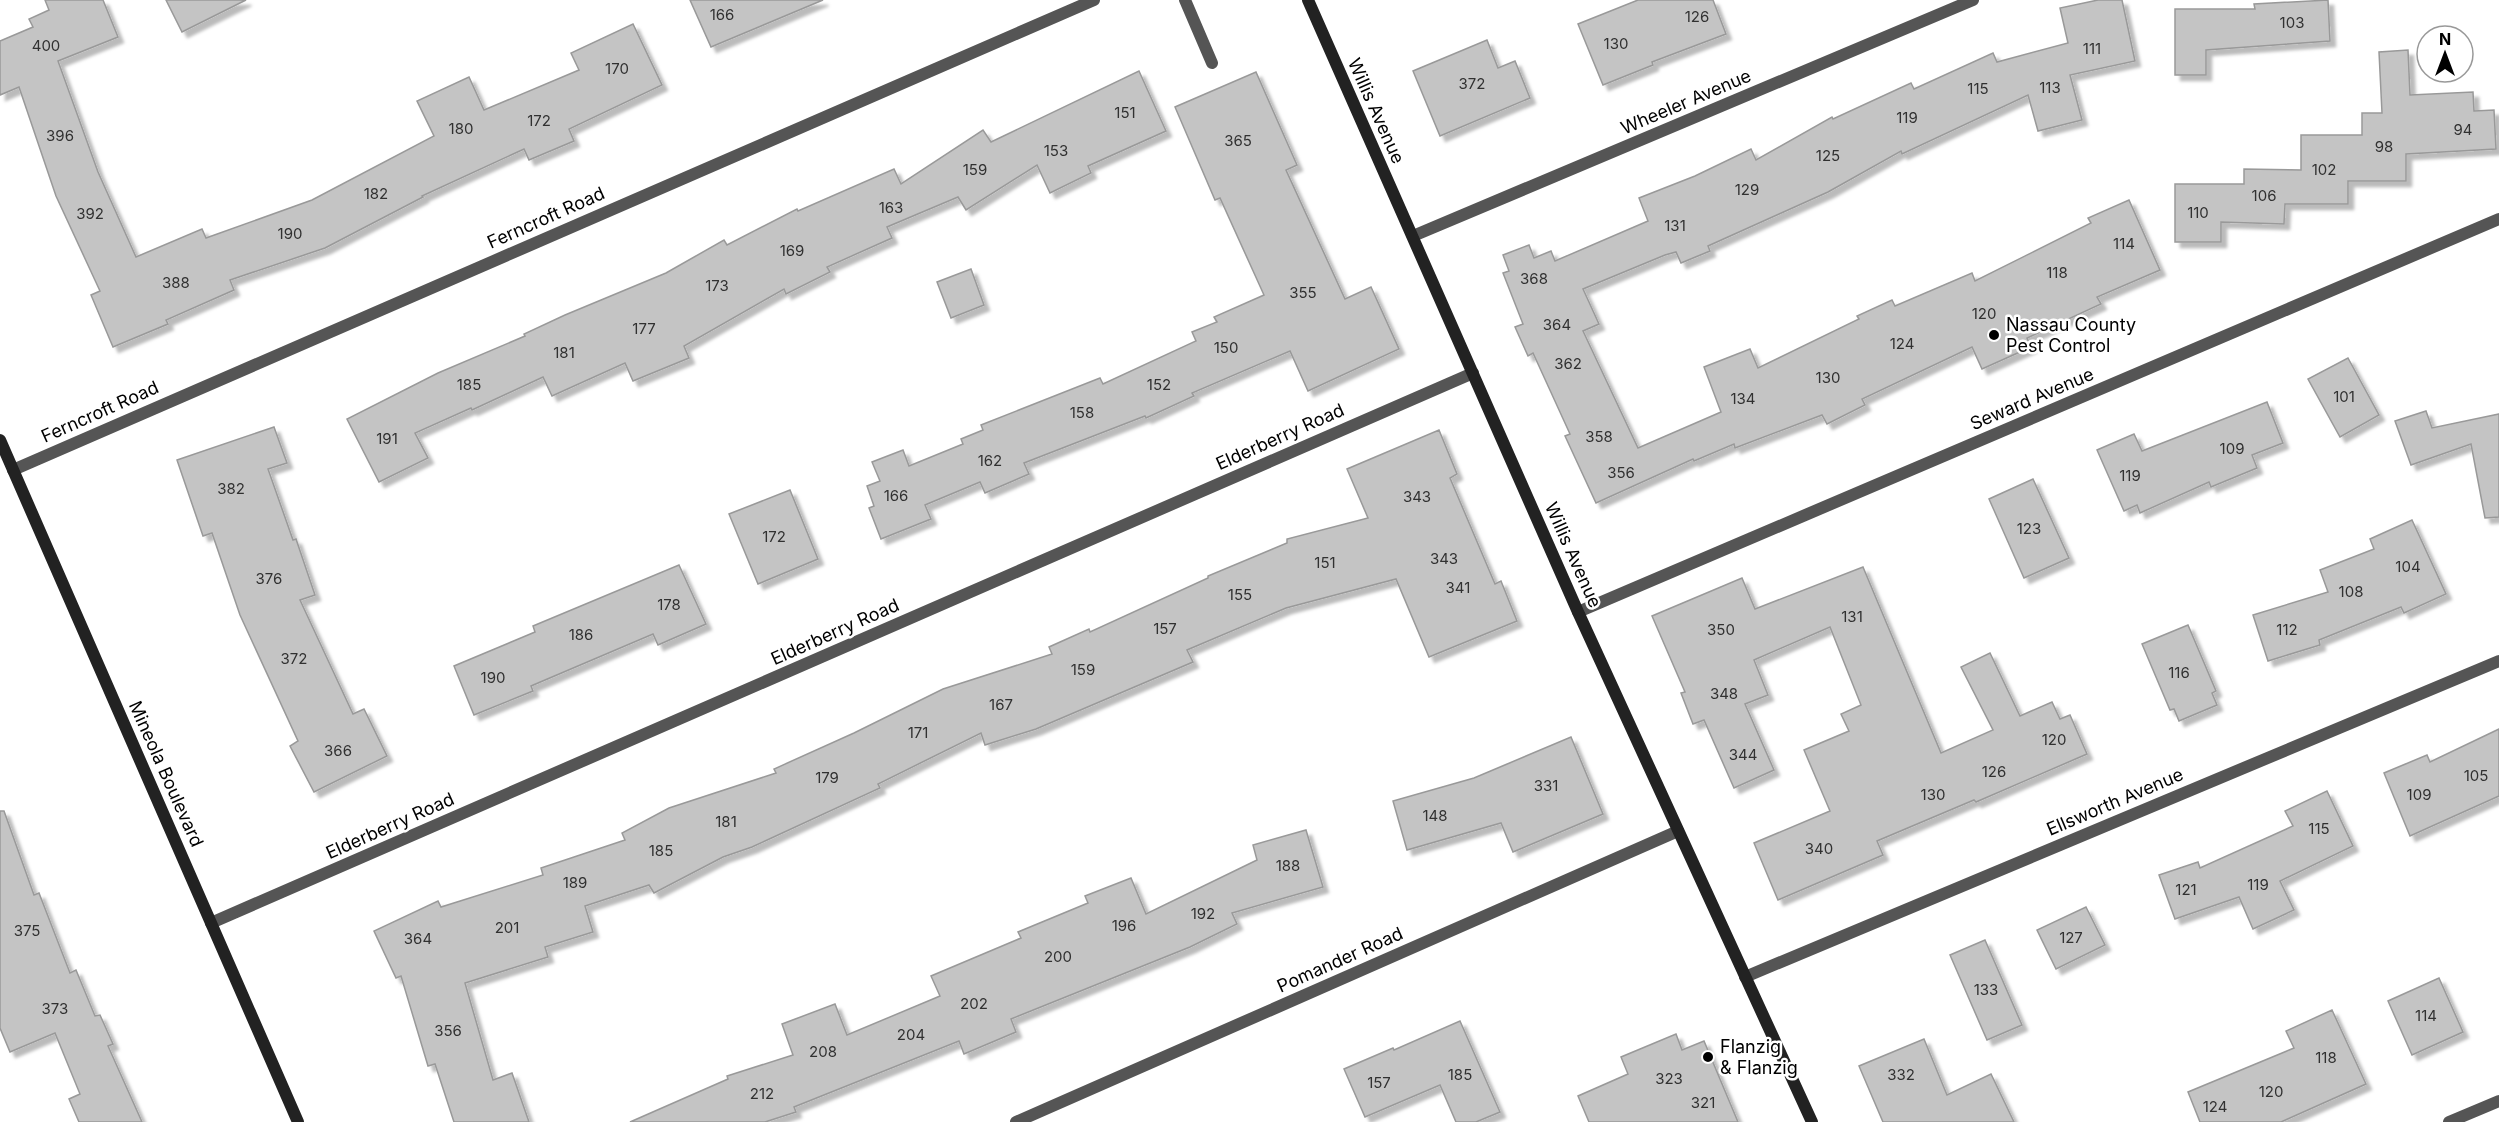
<svg xmlns="http://www.w3.org/2000/svg" width="2499" height="1122" font-family="Inter,sans-serif">
  <defs>
    <filter id="shadow"><feDropShadow dx="5.5" dy="5.5" stdDeviation="1.5" flood-color="#0004"/></filter>
  </defs>
  <rect width="100%" height="100%" fill="#fff"/>
  <!-- building -->
  <g fill="#c4c4c4" stroke="#999" stroke-width="1.5" filter="url(#shadow)">
    <polygon points="45,0 103,0 118,37 58,61 98,172 136,257 202,229 206,238 312,200 434,136 417,101 469,77 484,110 579,70 571,53 633,24 662,85 569,129 574,141 529,160 524,149 422,196 423,197 325,248 230,280 234,290 166,320 168,324 113,347 91,295 100,291 56,196 19,87 0,95 0,41 33,27 29,19 49,10"/>
    <polygon points="166,0 246,0 182,32"/>
    <polygon points="690,0 823,0 711,47"/>
    <polygon points="1638,0 1713,0 1726,34 1652,62 1653,65 1603,85 1578,24"/>
    <polygon points="2098,0 2122,0 2135,61 2070,75 2082,120 2038,131 2028,95 1902,154 1901,151 1828,192 1708,246 1710,251 1681,263 1676,252 1665,255 1583,289 1599,324 1583,331 1638,448 1721,412 1704,367 1750,349 1758,368 1859,319 1857,316 1892,300 1895,306 1972,273 1975,281 2091,223 2088,218 2129,200 2160,270 2097,297 2101,304 2027,338 2031,347 1982,369 1972,347 1862,399 1865,405 1827,424 1822,415 1735,448 1734,444 1694,461 1693,459 1596,503 1565,436 1570,434 1533,353 1528,356 1515,327 1523,324 1503,273 1509,271 1503,255 1529,245 1534,258 1551,251 1555,261 1648,221 1639,198 1695,176 1751,149 1756,160 1832,117 1833,119 1911,83 1914,89 1993,53 1997,62 2068,43 2060,8"/>
    <polygon points="2328,0 2330,41 2206,50 2206,75 2175,75 2175,9 2255,9 2254,4"/>
    <polygon points="1487,40 1498,68 1515,61 1530,98 1440,136 1413,71"/>
    <polygon points="2408,50 2410,95 2473,92 2474,111 2494,110 2496,149 2406,154 2406,181 2348,181 2348,204 2285,204 2284,224 2221,222 2221,242 2175,242 2175,184 2244,184 2244,169 2301,170 2301,135 2362,135 2362,113 2382,113 2379,52"/>
    <polygon points="1139,71 1166,131 1088,166 1091,173 1050,193 1037,165 966,210 958,197 887,227 892,238 827,267 830,272 786,294 784,289 684,346 689,358 633,381 625,363 552,396 543,377 472,410 471,408 415,433 428,458 379,482 347,419 438,373 525,336 524,334 565,315 666,273 724,240 727,245 797,209 798,211 894,169 901,184 983,130 991,142"/>
    <polygon points="1256,72 1297,165 1286,170 1345,299 1371,287 1399,349 1308,391 1290,351 1192,393 1194,396 1146,418 1145,416 1024,463 1029,474 985,493 980,482 925,505 931,519 881,539 869,508 874,506 867,486 880,481 872,462 903,450 909,466 963,444 961,439 983,430 981,425 1100,378 1103,384 1196,341 1192,332 1217,322 1214,317 1264,295 1220,198 1215,200 1175,107"/>
    <polygon points="971,269 984,305 951,318 937,282"/>
    <polygon points="2348,358 2379,415 2340,437 2308,379"/>
    <polygon points="2267,402 2283,443 2252,455 2257,468 2211,487 2209,482 2140,513 2137,505 2124,511 2097,450 2134,434 2142,451"/>
    <polygon points="2426,411 2432,428 2499,414 2499,517 2485,518 2471,444 2411,465 2395,421"/>
    <polygon points="274,427 287,463 268,469 293,540 296,539 315,595 300,600 353,714 364,709 387,756 314,792 290,746 298,741 240,615 212,533 203,536 177,460"/>
    <polygon points="1439,430 1457,474 1450,478 1495,584 1501,581 1517,621 1429,657 1396,579 1286,608 1187,650 1193,662 1036,729 985,745 981,733 878,784 880,788 752,847 723,857 654,893 649,885 585,906 593,932 545,947 548,957 465,983 493,1080 512,1073 529,1122 454,1122 435,1064 428,1066 401,976 396,978 374,931 438,901 441,907 543,875 541,868 625,840 622,833 669,808 776,773 774,769 854,733 943,689 1052,654 1049,647 1089,629 1090,632 1208,578 1208,576 1287,543 1287,539 1368,518 1347,469"/>
    <polygon points="2033,479 2069,558 2024,578 1989,499"/>
    <polygon points="790,490 818,559 758,584 729,514"/>
    <polygon points="2412,520 2446,594 2404,613 2401,607 2319,640 2320,645 2268,661 2253,615 2328,592 2320,570 2374,549 2370,539"/>
    <polygon points="679,565 706,624 658,645 653,634 531,686 533,691 474,715 454,666 535,632 533,626"/>
    <polygon points="1863,567 1941,753 1993,730 1961,667 1990,653 2020,716 2052,702 2060,719 2070,715 2087,754 1976,802 1974,800 1877,841 1883,855 1778,900 1754,843 1830,811 1804,750 1849,731 1841,714 1861,705 1830,627 1754,660 1768,695 1745,704 1774,770 1734,788 1704,720 1693,724 1681,693 1685,692 1652,616 1742,578 1755,609"/>
    <polygon points="2188,625 2216,691 2212,693 2217,705 2179,721 2174,709 2170,710 2142,644"/>
    <polygon points="2499,729 2499,796 2410,836 2384,773 2427,755 2430,762"/>
    <polygon points="1571,737 1603,814 1513,852 1501,823 1407,850 1393,801 1474,778"/>
    <polygon points="2327,791 2353,846 2280,881 2294,910 2253,929 2239,897 2175,919 2159,875 2198,862 2200,868 2293,826 2285,811"/>
    <polygon points="0,811 4,811 34,895 39,893 70,973 76,970 95,1016 100,1015 113,1044 108,1046 142,1122 79,1122 69,1099 80,1094 55,1033 10,1052 0,1028"/>
    <polygon points="1306,830 1323,887 1232,913 1237,924 1190,947 1011,1019 1016,1032 964,1054 959,1041 794,1107 796,1112 765,1122 630,1122 728,1079 727,1076 793,1055 782,1024 835,1004 847,1035 940,996 931,976 1021,938 1018,932 1088,903 1085,896 1131,878 1146,914 1257,860 1253,845"/>
    <polygon points="2086,907 2105,945 2056,969 2037,930"/>
    <polygon points="1985,940 2022,1025 1987,1040 1950,955"/>
    <polygon points="2439,978 2463,1032 2412,1055 2388,1001"/>
    <polygon points="2332,1010 2366,1084 2281,1122 2200,1122 2188,1092 2294,1048 2286,1031"/>
    <polygon points="1460,1021 1500,1112 1476,1122 1456,1122 1440,1085 1365,1117 1344,1069 1393,1048 1394,1050"/>
    <polygon points="1676,1034 1682,1050 1704,1041 1738,1122 1589,1122 1578,1096 1628,1074 1621,1057"/>
    <polygon points="1924,1039 1947,1095 1991,1074 2014,1122 1883,1122 1859,1066"/>
  </g>
  <g fill="none" stroke-linecap="round" stroke-linejoin="round">
    <!-- service -->
    <polyline stroke="#555" stroke-width="12" points="1185,0 1212,63"/>
    <!-- minor -->
    <g stroke="#555" stroke-width="12">
      <polyline points="1413,236 1973,0"/>
      <polyline points="13,470 1094,0"/>
      <polyline points="1578,612 2499,219"/>
      <polyline points="211,923 1473,373"/>
      <polyline points="1745,977 2499,661"/>
      <polyline points="1016,1122 1678,831"/>
      <polyline points="2449,1122 2499,1101"/>
    </g>
    <!-- secondary -->
    <g stroke="#222" stroke-width="12">
      <polyline points="1308,0 1578,612 1812,1122"/>
      <polyline points="0,440 298,1122"/>
    </g>
  </g>
  <!-- markers -->
  <g fill="#000" stroke="#fff" stroke-width="2">
    <circle cx="1994" cy="335" r="6"/>
    <circle cx="1708" cy="1057" r="6"/>
  </g>
  <g text-anchor="middle" stroke-width="5" stroke-linejoin="round" paint-order="stroke">
    <!-- number labels -->
    <g font-size="15" fill="#313131">
      <text x="722" y="20">166</text>
      <text x="1697" y="22">126</text>
      <text x="2292" y="28">103</text>
      <text x="1616" y="49">130</text>
      <text x="46" y="51">400</text>
      <text x="2092" y="54">111</text>
      <text x="617" y="74">170</text>
      <text x="1472" y="89">372</text>
      <text x="2050" y="93">113</text>
      <text x="1978" y="94">115</text>
      <text x="1125" y="118">151</text>
      <text x="1907" y="123">119</text>
      <text x="539" y="126">172</text>
      <text x="461" y="134">180</text>
      <text x="2463" y="135">94</text>
      <text x="60" y="141">396</text>
      <text x="1238" y="146">365</text>
      <text x="2384" y="152">98</text>
      <text x="1056" y="156">153</text>
      <text x="1828" y="161">125</text>
      <text x="975" y="175">159</text>
      <text x="2324" y="175">102</text>
      <text x="1747" y="195">129</text>
      <text x="376" y="199">182</text>
      <text x="2264" y="201">106</text>
      <text x="891" y="213">163</text>
      <text x="2198" y="218">110</text>
      <text x="90" y="219">392</text>
      <text x="1675" y="231">131</text>
      <text x="290" y="239">190</text>
      <text x="2124" y="249">114</text>
      <text x="792" y="256">169</text>
      <text x="2057" y="278">118</text>
      <text x="1534" y="284">368</text>
      <text x="176" y="288">388</text>
      <text x="717" y="291">173</text>
      <text x="1303" y="298">355</text>
      <text x="1984" y="319">120</text>
      <text x="1557" y="330">364</text>
      <text x="644" y="334">177</text>
      <text x="1902" y="349">124</text>
      <text x="1226" y="353">150</text>
      <text x="564" y="358">181</text>
      <text x="1568" y="369">362</text>
      <text x="1828" y="383">130</text>
      <text x="469" y="390">185</text>
      <text x="1159" y="390">152</text>
      <text x="2344" y="402">101</text>
      <text x="1743" y="404">134</text>
      <text x="1082" y="418">158</text>
      <text x="1599" y="442">358</text>
      <text x="387" y="444">191</text>
      <text x="2232" y="454">109</text>
      <text x="990" y="466">162</text>
      <text x="1621" y="478">356</text>
      <text x="2130" y="481">119</text>
      <text x="231" y="494">382</text>
      <text x="896" y="501">166</text>
      <text x="1417" y="502">343</text>
      <text x="2029" y="534">123</text>
      <text x="774" y="542">172</text>
      <text x="1444" y="564">343</text>
      <text x="1325" y="568">151</text>
      <text x="2408" y="572">104</text>
      <text x="269" y="584">376</text>
      <text x="1458" y="593">341</text>
      <text x="2351" y="597">108</text>
      <text x="1240" y="600">155</text>
      <text x="669" y="610">178</text>
      <text x="1852" y="622">131</text>
      <text x="1165" y="634">157</text>
      <text x="1721" y="635">350</text>
      <text x="2287" y="635">112</text>
      <text x="581" y="640">186</text>
      <text x="294" y="664">372</text>
      <text x="1083" y="675">159</text>
      <text x="2179" y="678">116</text>
      <text x="493" y="683">190</text>
      <text x="1724" y="699">348</text>
      <text x="1001" y="710">167</text>
      <text x="918" y="738">171</text>
      <text x="2054" y="745">120</text>
      <text x="338" y="756">366</text>
      <text x="1743" y="760">344</text>
      <text x="1994" y="777">126</text>
      <text x="2476" y="781">105</text>
      <text x="827" y="783">179</text>
      <text x="1546" y="791">331</text>
      <text x="1933" y="800">130</text>
      <text x="2419" y="800">109</text>
      <text x="1435" y="821">148</text>
      <text x="726" y="827">181</text>
      <text x="2319" y="834">115</text>
      <text x="1819" y="854">340</text>
      <text x="661" y="856">185</text>
      <text x="1288" y="871">188</text>
      <text x="575" y="888">189</text>
      <text x="2258" y="890">119</text>
      <text x="2186" y="895">121</text>
      <text x="1203" y="919">192</text>
      <text x="1124" y="931">196</text>
      <text x="507" y="933">201</text>
      <text x="27" y="936">375</text>
      <text x="2071" y="943">127</text>
      <text x="418" y="944">364</text>
      <text x="1058" y="962">200</text>
      <text x="1986" y="995">133</text>
      <text x="974" y="1009">202</text>
      <text x="55" y="1014">373</text>
      <text x="2426" y="1021">114</text>
      <text x="448" y="1036">356</text>
      <text x="911" y="1040">204</text>
      <text x="823" y="1057">208</text>
      <text x="2326" y="1063">118</text>
      <text x="1460" y="1080">185</text>
      <text x="1901" y="1080">332</text>
      <text x="1669" y="1084">323</text>
      <text x="1379" y="1088">157</text>
      <text x="2271" y="1097">120</text>
      <text x="762" y="1099">212</text>
      <text x="1703" y="1108">321</text>
      <text x="2215" y="1112">124</text>
    </g>
    <!-- street labels -->
    <g font-size="18" fill="#000" stroke="#fff">
      <text transform="translate(1686 102) rotate(-23)" y="6">Wheeler Avenue</text>
      <text transform="translate(1376 111) rotate(66)" y="6">Willis Avenue</text>
      <text transform="translate(546 218) rotate(-24)" y="6">Ferncroft Road</text>
      <text transform="translate(2032 399) rotate(-23)" y="6">Seward Avenue</text>
      <text transform="translate(100 412) rotate(-24)" y="6">Ferncroft Road</text>
      <text transform="translate(1280 437) rotate(-24)" y="6">Elderberry Road</text>
      <text transform="translate(1573 555) rotate(66)" y="6">Willis Avenue</text>
      <text transform="translate(835 632) rotate(-24)" y="6">Elderberry Road</text>
      <text transform="translate(166 774) rotate(66)" y="6">Mineola Boulevard</text>
      <text transform="translate(2115 802) rotate(-23)" y="6">Ellsworth Avenue</text>
      <text transform="translate(390 826) rotate(-24)" y="6">Elderberry Road</text>
      <text transform="translate(1340 960) rotate(-24)" y="6">Pomander Road</text>
    </g>
    <!-- poi labels -->
    <g font-size="18" fill="#000" stroke="#fff" text-anchor="start">
      <text x="2006" y="331">Nassau County<tspan x="2006" dy="21">Pest Control</tspan></text>
      <text x="1720" y="1053">Flanzig<tspan x="1720" dy="21">&amp; Flanzig</tspan></text>
    </g>
  </g>
  <!-- north arrow -->
  <g transform="translate(2445 54)"><circle r="28" fill="#ffffff" stroke="#999999" stroke-width="1.5"/>
  <path d="M0-4.5L10 22L0 15L-10 22Z" fill="#000000"/>
  <text y="-9" font-size="16" font-weight="bold" text-anchor="middle" fill="#000000">N</text>
  </g>
</svg>
